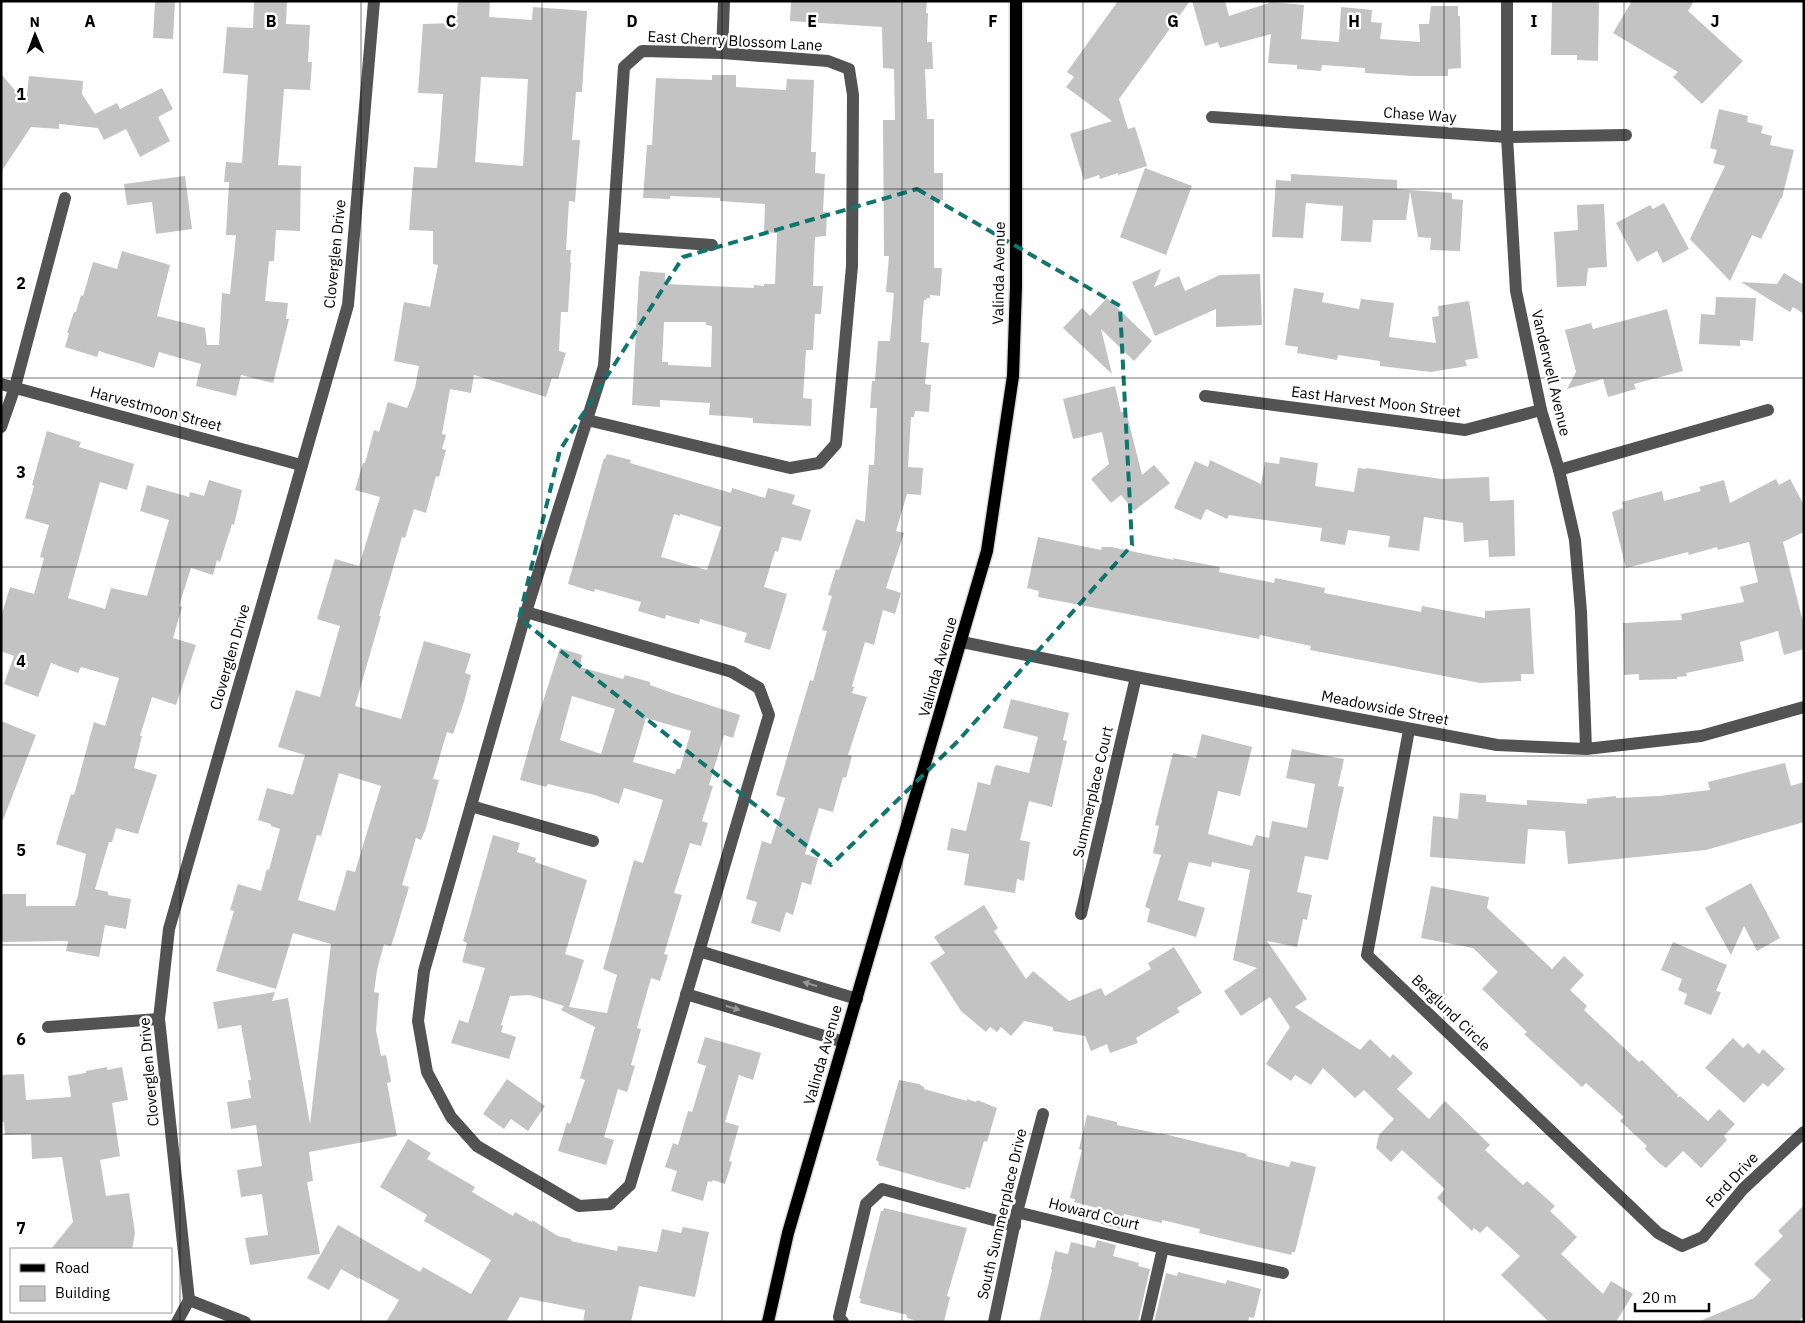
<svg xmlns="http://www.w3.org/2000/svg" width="1805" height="1323" font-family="'IBM Plex Sans',sans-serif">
  <rect width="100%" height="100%" fill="#fff"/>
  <!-- building -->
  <g fill="#c3c3c3" fill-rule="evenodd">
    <polygon points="155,1 175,1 173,39 153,38"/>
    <polygon points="254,1 287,1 286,24 310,25 308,62 312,62 310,90 284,89 278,165 301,166 300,231 276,230 274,261 269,261 265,301 288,303 286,319 289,319 273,383 241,375 236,396 196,386 201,364 159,352 154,368 99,351 97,357 65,347 69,333 67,333 74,312 76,312 81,295 83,296 93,262 117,269 122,251 170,265 157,316 205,328 207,345 219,345 222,293 230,294 236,235 226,235 229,182 224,182 226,162 242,163 248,75 223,73 227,27 253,28"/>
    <path d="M 458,1 L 490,1 L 489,17 L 532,20 L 533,7 L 587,11 L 582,92 L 576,92 L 572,140 L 580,140 L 575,202 L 569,201 L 566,250 L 571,250 L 570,262 L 571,263 L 568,312 L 561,312 L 559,351 L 566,353 L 558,379 L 552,378 L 546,397 L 474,375 L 471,393 L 450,389 L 442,434 L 446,435 L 442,449 L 446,450 L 439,477 L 436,476 L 426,513 L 414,509 L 405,538 L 402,537 L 379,616 L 381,616 L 355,706 L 401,719 L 424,641 L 471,654 L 465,673 L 471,675 L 464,702 L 453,734 L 447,732 L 433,779 L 439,780 L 426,828 L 421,840 L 416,838 L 402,885 L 409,887 L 395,934 L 391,946 L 384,944 L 377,970 L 374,992 L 379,993 L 376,1030 L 381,1056 L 386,1055 L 391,1082 L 387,1083 L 397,1136 L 309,1152 L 313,1181 L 307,1182 L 320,1254 L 250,1265 L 245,1238 L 268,1235 L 262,1194 L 241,1197 L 237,1170 L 262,1166 L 256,1125 L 231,1129 L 227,1102 L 251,1098 L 248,1080 L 251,1080 L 241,1025 L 218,1029 L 213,1002 L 275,992 L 272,1001 L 288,998 L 310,1124 L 331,944 L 293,933 L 276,989 L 216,971 L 234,911 L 230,910 L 238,884 L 261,891 L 267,869 L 269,870 L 280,829 L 271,826 L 271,824 L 258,820 L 267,788 L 293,795 L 305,755 L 278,747 L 296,690 L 320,697 L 340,626 L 317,619 L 335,559 L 359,566 L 380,497 L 355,490 L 363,463 L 365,463 L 374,430 L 379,432 L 388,402 L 407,408 L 415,388 L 419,366 L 394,361 L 404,302 L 430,307 L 438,265 L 433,264 L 433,231 L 409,230 L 414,167 L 437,168 L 440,136 L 443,94 L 418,93 L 423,24 L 456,23 ZM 481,77 L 528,79 L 523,166 L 475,162 ZM 339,773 L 381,786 L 355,872 L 347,870 L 335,911 L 298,900 L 317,835 L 321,836 Z"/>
    <polygon points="791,1 927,1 926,13 928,13 927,42 932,42 933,69 925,69 927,119 934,119 934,173 943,173 943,200 934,201 934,268 942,268 940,296 930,295 930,298 926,298 926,300 924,300 922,322 921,342 929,343 925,384 931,385 929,412 915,411 914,417 911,417 908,467 923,468 921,495 907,494 896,531 904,533 886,588 901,593 895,614 883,610 874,645 865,642 852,686 854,687 852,693 867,697 848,755 852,756 846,778 843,777 833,812 819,808 805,854 818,858 811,885 802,882 793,915 786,912 780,932 751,923 757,902 746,899 762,841 771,844 785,798 776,795 810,680 813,681 827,631 822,630 832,596 828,595 836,569 839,570 856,519 865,522 869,465 874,465 877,408 870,408 872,381 875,381 878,341 890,341 894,293 886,292 889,256 884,256 883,120 895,120 894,69 883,68 882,27 790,21"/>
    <polygon points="1118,1 1190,1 1119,99 1128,129 1135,127 1147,166 1118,175 1118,173 1100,179 1099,175 1084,180 1070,134 1112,121 1066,87 1074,77 1067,72"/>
    <polygon points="1192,1 1225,1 1229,16 1272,2 1304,5 1301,39 1339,42 1341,7 1372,10 1371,22 1382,23 1380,39 1420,42 1419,24 1429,24 1431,6 1458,6 1458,16 1460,16 1461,68 1448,69 1448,76 1412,76 1365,73 1365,68 1322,65 1321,71 1297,69 1297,65 1268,63 1271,34 1220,48 1218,42 1205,46"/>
    <polygon points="1599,1 1598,61 1577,60 1577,55 1551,55 1552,2"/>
    <polygon points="1632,1 1694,1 1688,11 1743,61 1702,104 1673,77 1678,72 1613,33"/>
    <polygon points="1,74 26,103 29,76 83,81 82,94 95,114 117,103 120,109 162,88 173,109 158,117 170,141 140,157 126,129 104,140 98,128 59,124 59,129 31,127 1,172"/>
    <path d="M 712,75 L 736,75 L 736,87 L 786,90 L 787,79 L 814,80 L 811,152 L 816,152 L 815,173 L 825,174 L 823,212 L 827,212 L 826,236 L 815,237 L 813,286 L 823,286 L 821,314 L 815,314 L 813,350 L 806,350 L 803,398 L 812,399 L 811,426 L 753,423 L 753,418 L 709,415 L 710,403 L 660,400 L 660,407 L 632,405 L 639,276 L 640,276 L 640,271 L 665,273 L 665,284 L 754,288 L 754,285 L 764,286 L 764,284 L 775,284 L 777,233 L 764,232 L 765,204 L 720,201 L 720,198 L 670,196 L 670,199 L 643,198 L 647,145 L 652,145 L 656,78 L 712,80 ZM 664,322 L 706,322 L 706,325 L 712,326 L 711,367 L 668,365 L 668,362 L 662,362 Z"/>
    <polygon points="1719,109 1748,116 1747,122 1763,126 1761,133 1772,136 1770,145 1794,150 1782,198 1781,198 1761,239 1752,235 1730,281 1690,239 1725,166 1713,163 1717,150 1710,148"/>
    <polygon points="1145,168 1192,186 1166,255 1120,237"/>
    <polygon points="1291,174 1397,180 1397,189 1452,193 1452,199 1463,200 1460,251 1430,250 1431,238 1418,237 1410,191 1406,220 1373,220 1371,242 1341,241 1343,206 1306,203 1303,238 1272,237 1276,180 1291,181"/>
    <polygon points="185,176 192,229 156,234 152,202 127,205 124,184"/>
    <polygon points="1664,203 1689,249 1663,263 1657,251 1637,262 1616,223 1650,205 1653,209"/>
    <polygon points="1604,204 1607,267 1588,268 1586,286 1557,287 1554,232 1578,230 1577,205"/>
    <polygon points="1161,269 1154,287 1179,276 1185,291 1220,275 1260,274 1262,325 1216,327 1216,309 1155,336 1132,282"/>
    <polygon points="1784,273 1804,285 1804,314 1793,307 1790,312 1741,282 1777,284"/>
    <polygon points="1294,288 1324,293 1322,302 1359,309 1361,299 1394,303 1389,337 1436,343 1432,317 1439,316 1438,306 1469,301 1478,358 1465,360 1467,366 1431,372 1380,366 1380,361 1338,355 1337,360 1297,353 1298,347 1285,345"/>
    <polygon points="1716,297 1756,298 1753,341 1740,340 1740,346 1699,344 1701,314 1715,315"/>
    <polygon points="1107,298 1152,341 1134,361 1101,329 1112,374 1063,328 1082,308 1090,316"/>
    <polygon points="1667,309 1683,371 1634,384 1636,389 1608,397 1603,379 1567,389 1576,372 1565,330 1591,323 1593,329"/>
    <polygon points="1115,386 1121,412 1126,411 1142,475 1154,465 1170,483 1134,511 1121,495 1111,503 1091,479 1109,464 1102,432 1073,439 1063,399"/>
    <polygon points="47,431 81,442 79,447 134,464 127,490 100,482 68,598 105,609 111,588 147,596 169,520 140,511 147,485 189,497 190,492 204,496 209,480 242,490 234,525 232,524 220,562 217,560 213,575 191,568 179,606 182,607 173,638 196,645 176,705 152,697 140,736 142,736 134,768 157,775 138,834 116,828 112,842 109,842 95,889 108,892 108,895 131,899 126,929 105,925 99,957 66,951 68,941 1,942 1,894 26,894 26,906 75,906 76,900 77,900 86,854 56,844 71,794 74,795 94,722 105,726 119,678 81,667 78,673 51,663 38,697 4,684 14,656 1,651 1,617 10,587 34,594 44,558 40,557 49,525 25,518 34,486 32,485"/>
    <path d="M 607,454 L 631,460 L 630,463 L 731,493 L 732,488 L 765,498 L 768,488 L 795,495 L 792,504 L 811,510 L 801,541 L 782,537 L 778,552 L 775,551 L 764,587 L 787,594 L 770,650 L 744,642 L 747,633 L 700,619 L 699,624 L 666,615 L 665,619 L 638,611 L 641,602 L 595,589 L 594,592 L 568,584 L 604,458 L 605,459 ZM 674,514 L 680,516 L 680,514 L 721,527 L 707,570 L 661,557 Z"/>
    <polygon points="1280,457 1318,463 1315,486 1354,492 1358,468 1366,469 1366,468 1441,479 1489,477 1490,501 1514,500 1515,556 1489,557 1488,540 1464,542 1463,523 1424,517 1419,551 1388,547 1390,536 1348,530 1345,545 1320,541 1322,528 1229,515 1227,519 1206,509 1201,520 1174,508 1195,461 1208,467 1210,460 1261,484 1265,462 1279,464"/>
    <polygon points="1776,479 1779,485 1790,479 1804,505 1804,532 1783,542 1804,626 1804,649 1784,655 1778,631 1740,642 1744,661 1686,673 1687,676 1677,677 1677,679 1639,680 1639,674 1624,675 1623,623 1682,620 1681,614 1744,602 1740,587 1758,582 1749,542 1718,550 1717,547 1689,555 1688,552 1626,568 1612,512 1623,508 1622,502 1662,491 1664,501 1701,491 1699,487 1724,480 1730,503"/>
    <polygon points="1038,537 1101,550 1102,547 1111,547 1174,560 1172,558 1220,567 1219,572 1274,583 1275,578 1325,588 1324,593 1421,612 1422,606 1485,618 1485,611 1530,608 1534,674 1521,674 1521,681 1480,683 1310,650 1311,646 1260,635 1259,639 1038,597 1039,591 1027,588"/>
    <path d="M 560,648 L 582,655 L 580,667 L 623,679 L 625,675 L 650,682 L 650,685 L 669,692 L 740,715 L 733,738 L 724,735 L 709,785 L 713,786 L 702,821 L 708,823 L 701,846 L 690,843 L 674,893 L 682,895 L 664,954 L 668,955 L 660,981 L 651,978 L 637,1028 L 641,1029 L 631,1065 L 635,1066 L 627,1092 L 618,1089 L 604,1137 L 614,1140 L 606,1165 L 558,1151 L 567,1122 L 570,1124 L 585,1080 L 580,1078 L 595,1027 L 561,1010 L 564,1006 L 530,995 L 510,996 L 501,1025 L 503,1026 L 501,1032 L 516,1037 L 509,1059 L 451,1043 L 459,1020 L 468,1023 L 485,968 L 462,962 L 467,943 L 463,941 L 493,835 L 520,843 L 517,852 L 536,858 L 535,862 L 587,880 L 565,954 L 584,960 L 569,1007 L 607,1013 L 617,975 L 603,969 L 634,860 L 643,863 L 663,800 L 624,788 L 619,804 L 595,795 L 548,784 L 546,787 L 520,780 L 534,730 ZM 572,696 L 615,709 L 601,754 L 560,740 ZM 646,718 L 691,731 L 680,769 L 677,769 L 675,774 L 633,762 Z"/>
    <polygon points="1011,699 1069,713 1063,740 1067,741 1052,807 1029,801 1020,840 1030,842 1024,881 1017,879 1015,893 964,885 969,854 947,850 951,828 966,831 978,782 990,785 995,766 997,765 1029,773 1038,737 1003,728"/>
    <polygon points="1,721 36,735 3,820 1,820"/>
    <polygon points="1202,734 1252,747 1240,796 1218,791 1208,834 1252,846 1256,835 1269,838 1272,821 1307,828 1315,784 1286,778 1292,749 1344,759 1338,786 1344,787 1328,860 1305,856 1297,892 1312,895 1307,920 1303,919 1297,947 1267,941 1307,999 1295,1007 1360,1050 1370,1039 1390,1058 1393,1054 1413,1073 1397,1089 1429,1119 1445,1101 1490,1145 1485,1150 1523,1185 1527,1181 1555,1206 1550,1211 1577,1237 1561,1254 1603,1294 1611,1281 1633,1294 1616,1322 1549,1322 1501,1275 1520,1256 1487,1226 1480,1233 1474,1228 1472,1231 1437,1198 1445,1189 1402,1150 1391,1162 1376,1148 1379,1135 1394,1119 1364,1090 1355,1098 1323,1068 1311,1085 1295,1075 1291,1081 1266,1064 1290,1027 1270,997 1241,1016 1224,991 1257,968 1233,960 1250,870 1212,862 1211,867 1189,862 1178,900 1205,908 1196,937 1147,922 1150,909 1145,907 1161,855 1153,853 1159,826 1155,825 1173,753 1196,758"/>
    <polygon points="1785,763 1791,786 1804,782 1804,822 1706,850 1568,864 1565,831 1528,829 1525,864 1430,857 1430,855 1433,816 1458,819 1460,793 1486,795 1486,802 1527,805 1527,800 1587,804 1587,799 1616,796 1616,798 1659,796 1710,790 1708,782"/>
    <polygon points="1751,883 1780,938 1757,951 1744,926 1731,955 1705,908"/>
    <polygon points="1431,886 1489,897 1487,908 1552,969 1564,956 1584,975 1570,990 1587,1006 1584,1010 1639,1062 1642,1060 1678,1095 1677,1098 1680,1096 1708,1121 1719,1109 1735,1124 1724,1136 1727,1140 1701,1168 1683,1151 1666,1168 1659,1163 1645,1149 1647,1146 1620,1121 1624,1117 1586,1083 1582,1087 1524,1034 1527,1032 1482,989 1498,972 1473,948 1421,938"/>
    <polygon points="984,905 998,928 994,931 1026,979 1033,971 1069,1001 1101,988 1105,996 1151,969 1148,963 1174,947 1202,993 1177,1008 1180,1012 1136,1038 1138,1043 1110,1053 1107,1044 1091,1051 1085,1036 1053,1031 1053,1027 1024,1021 1011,1036 1001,1027 997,1032 990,1027 986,1032 961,1011 930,963 945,953 934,937"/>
    <polygon points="1673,942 1727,965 1716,991 1721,992 1711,1015 1684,1004 1687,994 1678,990 1682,979 1661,970"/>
    <polygon points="705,1037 761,1053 753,1080 739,1075 725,1122 739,1126 729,1161 732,1162 725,1184 713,1180 712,1182 708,1181 703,1201 671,1191 677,1171 665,1167 673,1143 678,1145 688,1111 692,1112 706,1066 697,1063"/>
    <polygon points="1733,1038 1743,1048 1748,1043 1759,1054 1763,1049 1785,1069 1768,1087 1763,1083 1744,1103 1705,1068"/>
    <polygon points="107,1067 107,1070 122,1067 128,1100 112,1103 120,1156 100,1160 106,1196 129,1193 135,1233 132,1249 51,1249 73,1222 62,1157 32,1159 31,1134 5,1135 4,1122 1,1122 1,1075 24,1074 26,1100 71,1097 68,1076 86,1073 86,1071"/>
    <polygon points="507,1079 545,1106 528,1131 511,1119 504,1129 483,1114"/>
    <polygon points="899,1080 919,1084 924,1087 924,1089 967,1101 967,1099 976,1102 977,1100 997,1108 987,1142 984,1141 970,1188 966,1187 965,1190 878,1165 879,1162 876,1160"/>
    <polygon points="1087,1115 1117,1122 1117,1125 1160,1134 1160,1133 1247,1154 1246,1156 1289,1167 1291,1161 1316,1167 1295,1252 1292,1252 1291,1255 1199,1233 1200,1229 1162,1220 1162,1223 1124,1214 1120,1229 1101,1224 1105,1210 1074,1202 1075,1199 1070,1198 1082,1150 1079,1149"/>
    <polygon points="408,1139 431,1153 427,1159 475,1187 472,1192 513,1216 515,1212 532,1222 532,1220 558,1236 571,1239 571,1241 617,1251 618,1246 657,1252 662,1229 681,1233 683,1227 709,1232 695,1297 639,1286 631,1322 583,1322 585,1310 520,1297 506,1322 386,1322 399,1300 359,1278 359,1279 341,1269 329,1290 307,1278 338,1225 420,1272 423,1267 471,1294 491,1260 424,1221 427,1215 380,1187"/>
    <polygon points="1804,1205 1804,1316 1798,1322 1698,1322 1754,1298 1771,1280 1754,1264 1783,1236 1778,1231"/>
    <polygon points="884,1208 967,1228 947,1296 950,1297 944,1322 920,1322 907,1318 907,1315 860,1303 861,1299 859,1298 881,1211 883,1211"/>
    <polygon points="1097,1240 1116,1245 1113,1256 1139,1263 1138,1266 1150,1269 1138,1322 1039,1322 1052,1270 1051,1269 1055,1251 1068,1254 1071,1242 1095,1248"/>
    <polygon points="1178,1272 1226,1284 1227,1280 1261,1289 1254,1318 1249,1317 1248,1322 1154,1322 1166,1273 1177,1276"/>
  </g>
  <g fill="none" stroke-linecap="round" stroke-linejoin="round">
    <defs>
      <polyline id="major" points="768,1322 788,1233 987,551 1013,376 1016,287 1016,1"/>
    </defs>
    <!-- major casing -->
    <use href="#major" stroke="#dbdbdb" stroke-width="15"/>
    <!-- minor -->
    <g stroke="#535353" stroke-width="12">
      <polyline points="1507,1 1507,137 1516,291 1541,410 1559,470 1575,540 1581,612 1586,749"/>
      <polyline points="722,53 724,1"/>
      <polyline points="1212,117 1507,137 1626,135"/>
      <polyline points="613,238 712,245"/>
      <polyline points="1,384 301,465"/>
      <polyline points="1205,396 1465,430 1541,410"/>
      <polyline points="1,427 15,387 65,198"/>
      <polyline points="1559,470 1768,410"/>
      <polyline points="526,612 732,672 759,688 769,715 630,1185 610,1204 579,1206 477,1146 451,1117 427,1072 418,1021 424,971 526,612 604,366 624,67 642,51 722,53 828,61 849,69 853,95 852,266 836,444 819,463 790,468 587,420"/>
      <polyline points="962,642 1136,677 1497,745 1586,749 1701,736 1804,707"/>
      <polyline points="1409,730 1367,955 1658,1233 1682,1246 1703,1237 1743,1189 1804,1132"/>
      <polyline points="471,806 593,841"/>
      <polyline points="1081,914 1136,677"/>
      <polyline points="699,951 857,999"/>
      <polyline points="686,994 844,1042"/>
      <polyline points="48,1027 159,1019"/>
      <polyline points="1017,1212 1163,1248 1283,1273"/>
      <polyline points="189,1300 245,1322"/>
      <polyline points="177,1322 189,1300 159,1019 169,929 348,305 374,1"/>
      <polyline points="843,1322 839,1317 866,1204 882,1189 1015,1226"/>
      <polyline points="994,1322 1017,1212 1043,1114"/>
      <polyline points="1146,1322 1163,1248"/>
    </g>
    <!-- major -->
    <use href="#major" stroke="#000" stroke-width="12"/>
  </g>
  <!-- one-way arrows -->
  <defs><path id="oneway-solid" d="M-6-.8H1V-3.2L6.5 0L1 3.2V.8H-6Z" transform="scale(1.25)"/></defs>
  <g fill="#989898">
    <use href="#oneway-solid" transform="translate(810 984) rotate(-163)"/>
    <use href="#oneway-solid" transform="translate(733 1008) rotate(17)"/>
  </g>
  <!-- marked area -->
  <path fill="none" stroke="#0f766e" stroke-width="4" stroke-dasharray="10 6" stroke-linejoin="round" d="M 917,189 L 1120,306 L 1132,545 L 958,741 L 831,865 L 519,618 L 560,450 L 683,257 Z"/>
  <!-- grid -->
  <path fill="none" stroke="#000" stroke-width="1" stroke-opacity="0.55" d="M 180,1 L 180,1322M 361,1 L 361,1322M 542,1 L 542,1322M 722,1 L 722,1322M 902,1 L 902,1322M 1083,1 L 1083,1322M 1264,1 L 1264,1322M 1444,1 L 1444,1322M 1624,1 L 1624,1322M 1,189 L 1804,189M 1,378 L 1804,378M 1,567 L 1804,567M 1,756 L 1804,756M 1,945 L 1804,945M 1,1134 L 1804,1134"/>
  <g text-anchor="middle" stroke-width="5" stroke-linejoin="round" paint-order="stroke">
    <!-- street labels -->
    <g font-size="15" fill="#000" stroke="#fff">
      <text transform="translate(735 41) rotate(3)" y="5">East Cherry Blossom Lane</text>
      <text transform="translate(1420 115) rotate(4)" y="5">Chase Way</text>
      <text transform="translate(335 254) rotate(-84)" y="5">Cloverglen Drive</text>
      <text transform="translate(999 273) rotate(-89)" y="5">Valinda Avenue</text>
      <text transform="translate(1551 373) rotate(77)" y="5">Vanderwell Avenue</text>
      <text transform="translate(1376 402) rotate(7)" y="5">East Harvest Moon Street</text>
      <text transform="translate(156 409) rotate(15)" y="5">Harvestmoon Street</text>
      <text transform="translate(230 657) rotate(-74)" y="5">Cloverglen Drive</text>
      <text transform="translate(938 667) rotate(-74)" y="5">Valinda Avenue</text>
      <text transform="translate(1385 708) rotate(11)" y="5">Meadowside Street</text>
      <text transform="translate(1093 792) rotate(-77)" y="5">Summerplace Court</text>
      <text transform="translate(1451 1013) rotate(44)" y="5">Berglund Circle</text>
      <text transform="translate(823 1055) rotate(-74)" y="5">Valinda Avenue</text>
      <text transform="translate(149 1072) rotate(-95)" y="5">Cloverglen Drive</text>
      <text transform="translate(1732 1180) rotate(-47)" y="5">Ford Drive</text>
      <text transform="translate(1002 1214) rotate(-77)" y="5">South Summerplace Drive</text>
      <text transform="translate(1094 1214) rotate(14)" y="5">Howard Court</text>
    </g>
  </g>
  <g font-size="16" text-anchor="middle" font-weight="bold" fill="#000" stroke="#fff" stroke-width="5" stroke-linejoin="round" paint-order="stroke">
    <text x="90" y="27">A</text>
    <text x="271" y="27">B</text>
    <text x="451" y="27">C</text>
    <text x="632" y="27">D</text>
    <text x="812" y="27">E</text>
    <text x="993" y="27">F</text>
    <text x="1173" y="27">G</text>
    <text x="1354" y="27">H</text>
    <text x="1534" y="27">I</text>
    <text x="1715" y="27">J</text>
    <text x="21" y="100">1</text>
    <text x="21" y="289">2</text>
    <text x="21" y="478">3</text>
    <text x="21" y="667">4</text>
    <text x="21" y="856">5</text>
    <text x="21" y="1045">6</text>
    <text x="21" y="1234">7</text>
  </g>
  <!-- border -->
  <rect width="1805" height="1323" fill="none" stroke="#000000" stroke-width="5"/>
  <!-- legend -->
  <rect x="10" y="1248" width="162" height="65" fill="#ffffff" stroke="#999999"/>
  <rect x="20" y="1264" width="25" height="8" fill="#000000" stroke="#999999"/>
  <text x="55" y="1273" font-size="15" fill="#000000">Road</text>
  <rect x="20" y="1286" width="25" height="15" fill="#c3c3c3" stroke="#999999"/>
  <text x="55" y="1298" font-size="15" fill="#000000">Building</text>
  <!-- north arrow -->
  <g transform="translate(35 35) rotate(359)" stroke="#ffffff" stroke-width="4" paint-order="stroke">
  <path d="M0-4L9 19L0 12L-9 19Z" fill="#000000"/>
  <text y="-8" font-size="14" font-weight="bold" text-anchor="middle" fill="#000000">N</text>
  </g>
  <!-- scale -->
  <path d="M1635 1303v8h74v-8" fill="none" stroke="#000000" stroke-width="2.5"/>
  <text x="1642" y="1303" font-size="15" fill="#000000" stroke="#ffffff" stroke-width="4" paint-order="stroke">20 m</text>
</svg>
